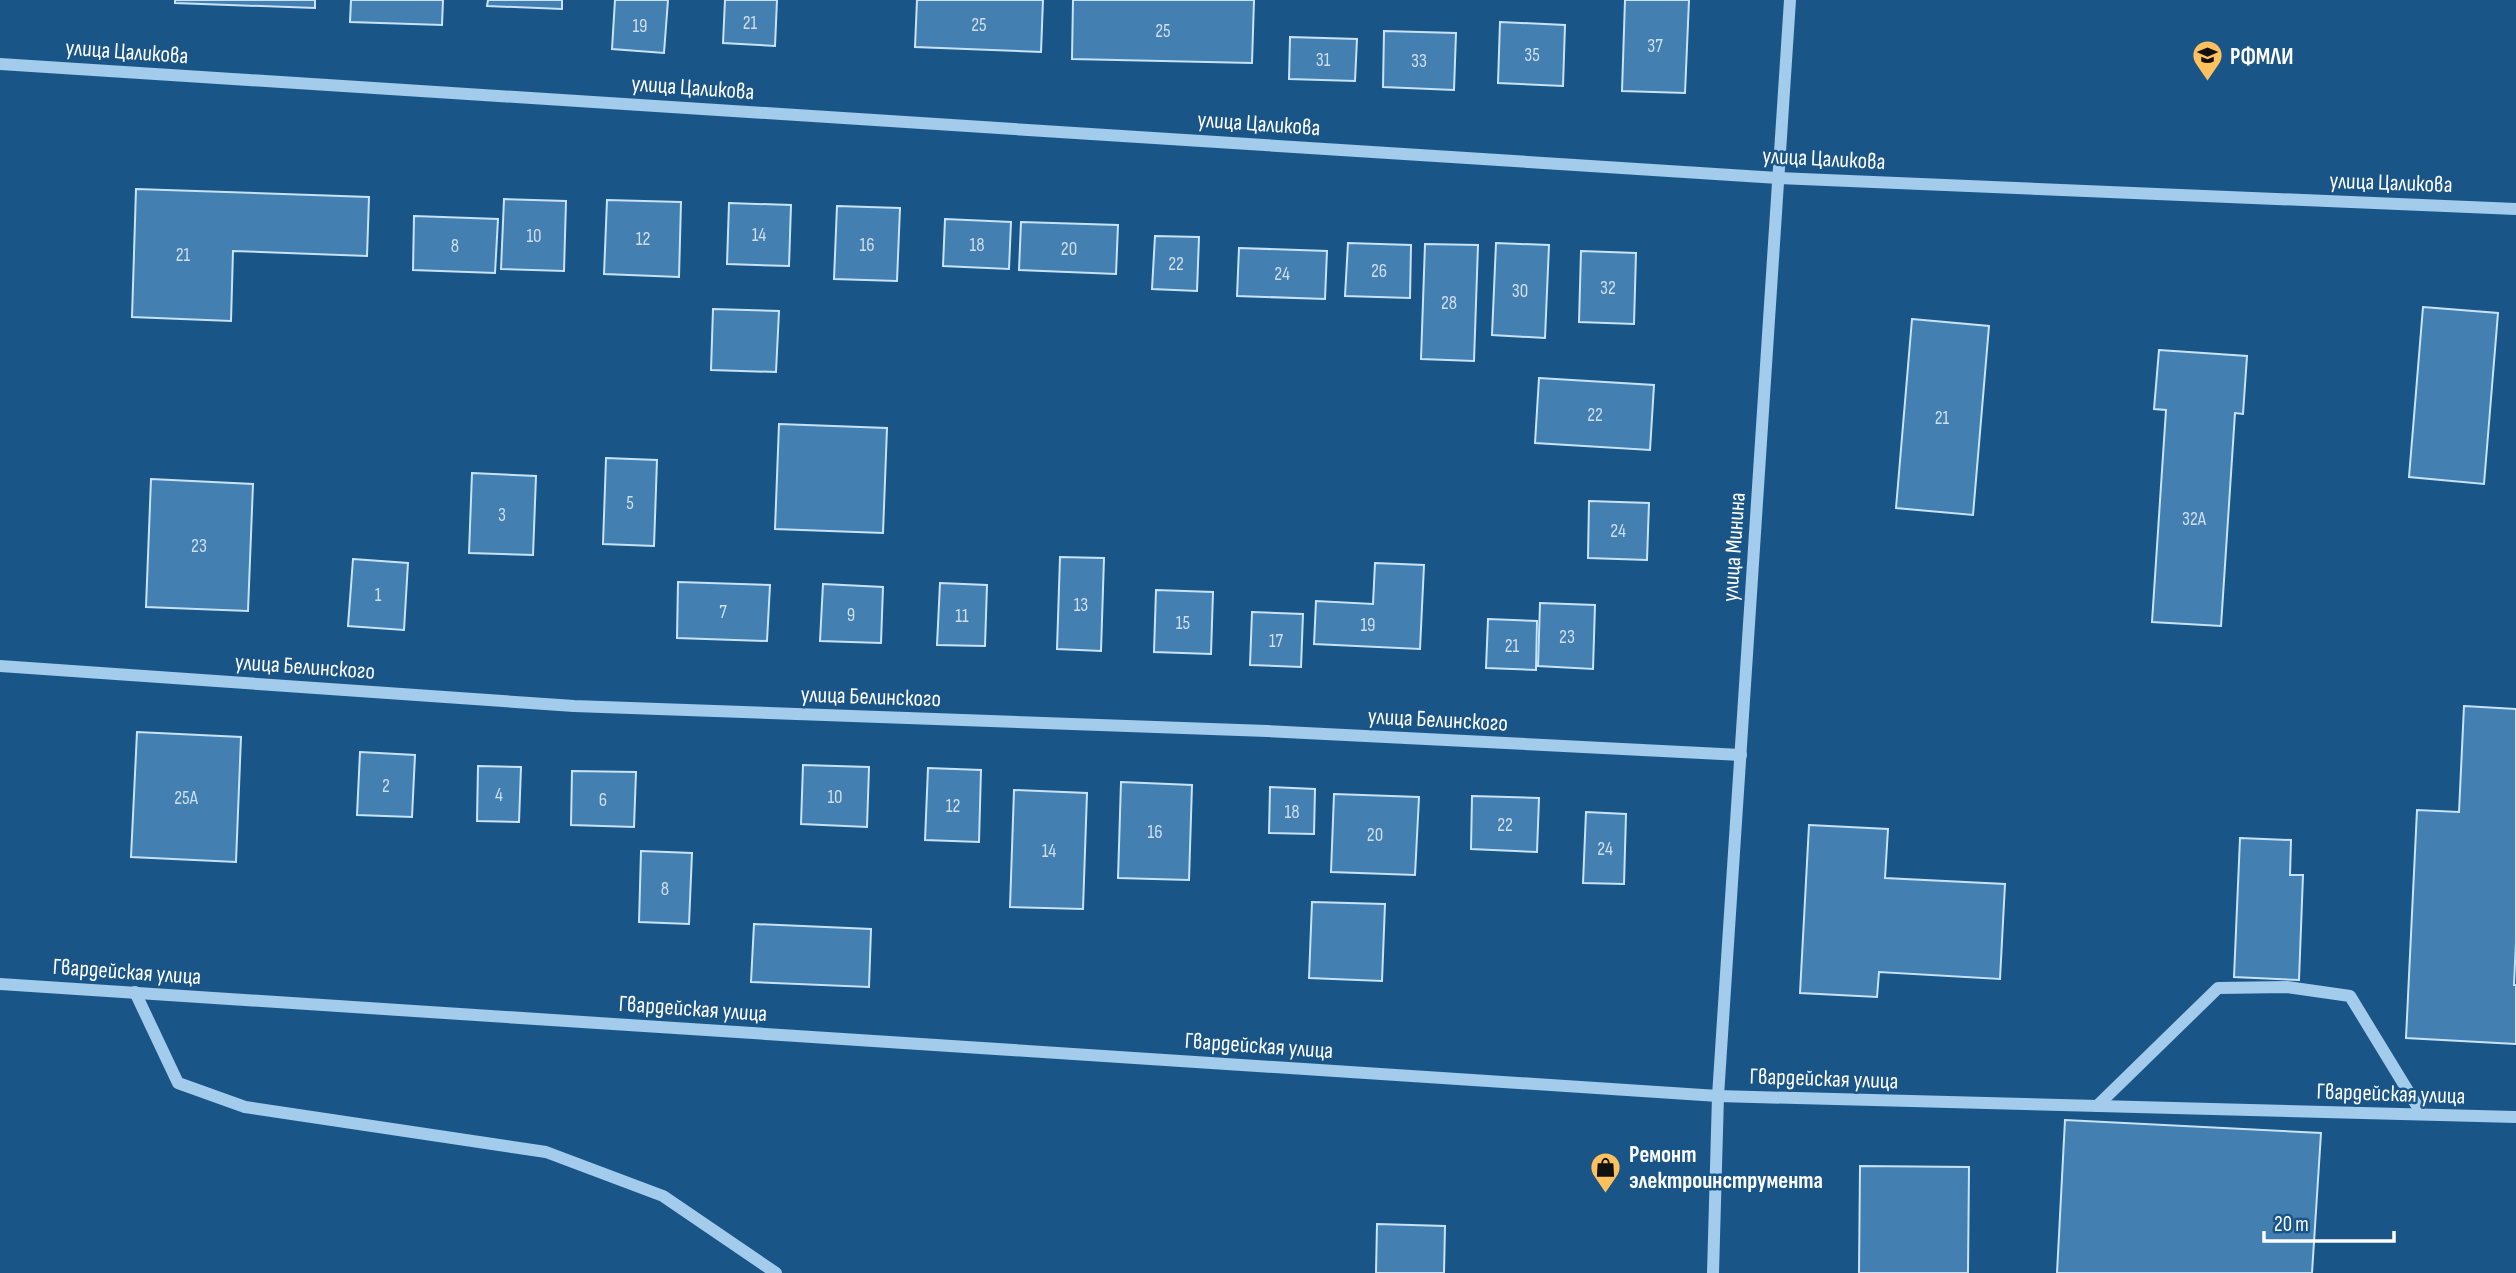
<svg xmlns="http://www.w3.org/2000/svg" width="2516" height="1273" font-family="'Sofia Sans Condensed',sans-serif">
  <rect width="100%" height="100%" fill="#1a5588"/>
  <!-- building -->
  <g fill="#437fb1" stroke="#c8e3f9" stroke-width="2">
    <polygon points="175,0 315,0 315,8 175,3"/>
    <polygon points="351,0 443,0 442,25 350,22"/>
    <polygon points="488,0 562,0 562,9 487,6"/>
    <polygon points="615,0 668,0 664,53 612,49"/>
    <polygon points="725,0 777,0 775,46 723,43"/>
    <polygon points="917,0 1043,0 1041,52 915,47"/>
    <polygon points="1073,0 1254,0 1252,63 1072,59"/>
    <polygon points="1625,0 1689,0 1685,93 1622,91"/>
    <polygon points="1500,22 1565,25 1563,86 1498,83"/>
    <polygon points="1384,31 1456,33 1454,90 1383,87"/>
    <polygon points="1290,37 1357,39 1355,81 1289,79"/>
    <polygon points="136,189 369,197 367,256 233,251 231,321 132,317"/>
    <polygon points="504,199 566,201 564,271 501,269"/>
    <polygon points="607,200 681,202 679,277 604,274"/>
    <polygon points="729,203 791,205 789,266 727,264"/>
    <polygon points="837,206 900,208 897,281 834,279"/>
    <polygon points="414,216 498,219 495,273 413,270"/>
    <polygon points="945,219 1011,222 1009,269 943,266"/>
    <polygon points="1021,222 1118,225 1116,274 1019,270"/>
    <polygon points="1155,236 1199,237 1197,291 1152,289"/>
    <polygon points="1348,243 1411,245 1410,298 1345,296"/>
    <polygon points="1496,243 1549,245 1545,338 1492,335"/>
    <polygon points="1425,244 1478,245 1474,361 1421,359"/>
    <polygon points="1239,248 1327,251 1325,299 1237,296"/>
    <polygon points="1581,251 1636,253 1634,324 1579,322"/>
    <polygon points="2423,307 2498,313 2484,484 2409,477"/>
    <polygon points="713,309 779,311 776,372 711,370"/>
    <polygon points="1912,319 1989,326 1973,515 1896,508"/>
    <polygon points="2159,350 2247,356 2243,414 2235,413 2221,626 2152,622 2166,410 2154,409"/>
    <polygon points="1539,378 1654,385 1650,450 1535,443"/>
    <polygon points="779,424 887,428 883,533 775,529"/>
    <polygon points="606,458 657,460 654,546 603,544"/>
    <polygon points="472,473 536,476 533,555 469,553"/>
    <polygon points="151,479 253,484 248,611 146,607"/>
    <polygon points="1589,501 1649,503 1647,560 1588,558"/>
    <polygon points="1060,557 1104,558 1101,651 1057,649"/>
    <polygon points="353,559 408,563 404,630 348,626"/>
    <polygon points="1375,563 1424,565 1420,649 1314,644 1316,601 1373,604"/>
    <polygon points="678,582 770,585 767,641 677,638"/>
    <polygon points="940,583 987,585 985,646 937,645"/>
    <polygon points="823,584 883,587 881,643 820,641"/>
    <polygon points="1156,590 1213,592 1211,654 1154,652"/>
    <polygon points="1540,603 1595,605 1593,669 1538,666"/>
    <polygon points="1252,612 1303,614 1301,667 1250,665"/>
    <polygon points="1488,619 1537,621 1536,670 1486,668"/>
    <polygon points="2464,706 2516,709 2516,942 2514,985 2516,985 2516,1044 2406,1038 2417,810 2459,812"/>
    <polygon points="137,732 241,737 236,862 131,857"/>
    <polygon points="360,752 415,755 412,817 357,815"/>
    <polygon points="803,765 869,767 867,827 801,824"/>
    <polygon points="478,766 521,767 519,822 477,821"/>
    <polygon points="928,768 981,770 979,842 925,840"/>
    <polygon points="572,771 636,772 634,827 571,825"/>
    <polygon points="1121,782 1192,785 1189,880 1118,878"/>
    <polygon points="1270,787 1315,789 1314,834 1269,833"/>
    <polygon points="1014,790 1087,793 1083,909 1010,907"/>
    <polygon points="1334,794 1419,797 1415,875 1331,872"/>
    <polygon points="1472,796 1539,798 1537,852 1471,849"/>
    <polygon points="1586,812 1626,814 1624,884 1583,883"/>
    <polygon points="1809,825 1888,829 1885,878 2005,884 2000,979 1879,972 1877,997 1800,993"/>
    <polygon points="2240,838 2291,840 2290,875 2303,875 2299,980 2234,977"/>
    <polygon points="641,851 692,853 689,924 639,922"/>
    <polygon points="1312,902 1385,904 1382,981 1309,978"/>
    <polygon points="754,924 871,929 869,987 751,982"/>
    <polygon points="2065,1120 2321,1133 2312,1273 2057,1273"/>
    <polygon points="1860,1166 1969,1167 1968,1273 1859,1273"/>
    <polygon points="1377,1224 1445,1226 1444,1273 1376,1273"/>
  </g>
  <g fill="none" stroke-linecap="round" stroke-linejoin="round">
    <!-- minor -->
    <g stroke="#a2cbec" stroke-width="12">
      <polyline points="0,64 1778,178 2516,209"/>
      <polyline points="0,666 574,706 1267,731 1741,755"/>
      <polyline points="0,984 1718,1096 2516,1117"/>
      <polyline points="135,992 178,1083 245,1107 546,1152 663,1196 776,1273"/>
      <polyline points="2097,1106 2218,988 2287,987 2350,996 2422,1114"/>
      <polyline points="1713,1273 1718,1096 1790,0"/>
    </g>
  </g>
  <!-- icons -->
  <defs>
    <symbol id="school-pin" viewBox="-11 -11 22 30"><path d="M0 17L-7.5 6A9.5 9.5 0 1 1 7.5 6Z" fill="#ffc05e" stroke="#1a5588"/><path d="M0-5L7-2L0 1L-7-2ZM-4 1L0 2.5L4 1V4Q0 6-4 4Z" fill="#111"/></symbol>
    <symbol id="shop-pin" viewBox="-11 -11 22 30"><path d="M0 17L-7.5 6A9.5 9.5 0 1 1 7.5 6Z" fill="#ffc05e" stroke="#1a5588"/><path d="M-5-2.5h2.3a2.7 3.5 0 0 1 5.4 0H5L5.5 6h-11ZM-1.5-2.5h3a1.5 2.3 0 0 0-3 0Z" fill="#111"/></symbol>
  </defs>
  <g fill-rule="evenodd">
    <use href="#school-pin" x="2190" y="38" width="35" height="47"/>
    <use href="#shop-pin" x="1588" y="1150" width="35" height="47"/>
  </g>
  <g text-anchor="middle" stroke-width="5" stroke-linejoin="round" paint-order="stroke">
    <!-- number labels -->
    <g font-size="19" fill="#d0dfec">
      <text x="750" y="29">21</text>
      <text x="979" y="31">25</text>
      <text x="640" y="32">19</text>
      <text x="1163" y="37">25</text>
      <text x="1655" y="52">37</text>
      <text x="1532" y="61">35</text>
      <text x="1323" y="66">31</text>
      <text x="1419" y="67">33</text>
      <text x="759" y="241">14</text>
      <text x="534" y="242">10</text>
      <text x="643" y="245">12</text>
      <text x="867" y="251">16</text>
      <text x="977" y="251">18</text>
      <text x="455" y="252">8</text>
      <text x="1069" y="255">20</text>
      <text x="183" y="261">21</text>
      <text x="1176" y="270">22</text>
      <text x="1379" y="277">26</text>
      <text x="1282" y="280">24</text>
      <text x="1608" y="294">32</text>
      <text x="1520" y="297">30</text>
      <text x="1449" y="309">28</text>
      <text x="1595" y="421">22</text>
      <text x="1942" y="424">21</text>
      <text x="630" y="509">5</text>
      <text x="502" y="521">3</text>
      <text x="2194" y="525">32А</text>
      <text x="1618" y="537">24</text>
      <text x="199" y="552">23</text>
      <text x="378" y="601">1</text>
      <text x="1081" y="611">13</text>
      <text x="723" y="618">7</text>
      <text x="851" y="621">9</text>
      <text x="962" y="622">11</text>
      <text x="1183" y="629">15</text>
      <text x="1368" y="631">19</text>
      <text x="1567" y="643">23</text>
      <text x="1276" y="647">17</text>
      <text x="1512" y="652">21</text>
      <text x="386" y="792">2</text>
      <text x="499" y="801">4</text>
      <text x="835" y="803">10</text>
      <text x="186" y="804">25А</text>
      <text x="603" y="806">6</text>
      <text x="953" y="812">12</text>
      <text x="1292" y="818">18</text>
      <text x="1505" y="831">22</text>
      <text x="1155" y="838">16</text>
      <text x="1375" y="841">20</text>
      <text x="1605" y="855">24</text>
      <text x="1049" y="857">14</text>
      <text x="665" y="895">8</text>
    </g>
    <!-- street labels -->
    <g font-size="23" fill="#fff" stroke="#1a5588">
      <text transform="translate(127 51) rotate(4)" y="8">улица Цаликова</text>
      <text transform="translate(693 87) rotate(4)" y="8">улица Цаликова</text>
      <text transform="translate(1259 123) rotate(4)" y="8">улица Цаликова</text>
      <text transform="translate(1824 158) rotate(3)" y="8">улица Цаликова</text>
      <text transform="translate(2391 182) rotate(2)" y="8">улица Цаликова</text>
      <text transform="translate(1733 547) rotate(-86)" y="8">улица Минина</text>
      <text transform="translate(305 666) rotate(4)" y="8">улица Белинского</text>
      <text transform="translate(871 696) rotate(2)" y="8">улица Белинского</text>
      <text transform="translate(1438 719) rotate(3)" y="8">улица Белинского</text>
      <text transform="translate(127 971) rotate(4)" y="8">Гвардейская улица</text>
      <text transform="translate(693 1008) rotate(4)" y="8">Гвардейская улица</text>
      <text transform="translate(1259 1045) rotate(4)" y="8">Гвардейская улица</text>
      <text transform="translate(1824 1078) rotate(2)" y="8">Гвардейская улица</text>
      <text transform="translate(2391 1093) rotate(2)" y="8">Гвардейская улица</text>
    </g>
    <!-- poi labels -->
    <g font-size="23" font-weight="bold" fill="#fff" stroke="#1a5588" text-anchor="start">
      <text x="2230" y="64">РФМЛИ</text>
      <text x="1629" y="1162">Ремонт<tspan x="1629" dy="26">электроинструмента</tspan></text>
    </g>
  </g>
  <!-- scale -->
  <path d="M2264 1231v10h130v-10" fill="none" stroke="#ffffff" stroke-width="3.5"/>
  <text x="2274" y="1231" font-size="21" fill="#ffffff" stroke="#1a5588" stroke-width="5" paint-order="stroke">20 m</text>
</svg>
